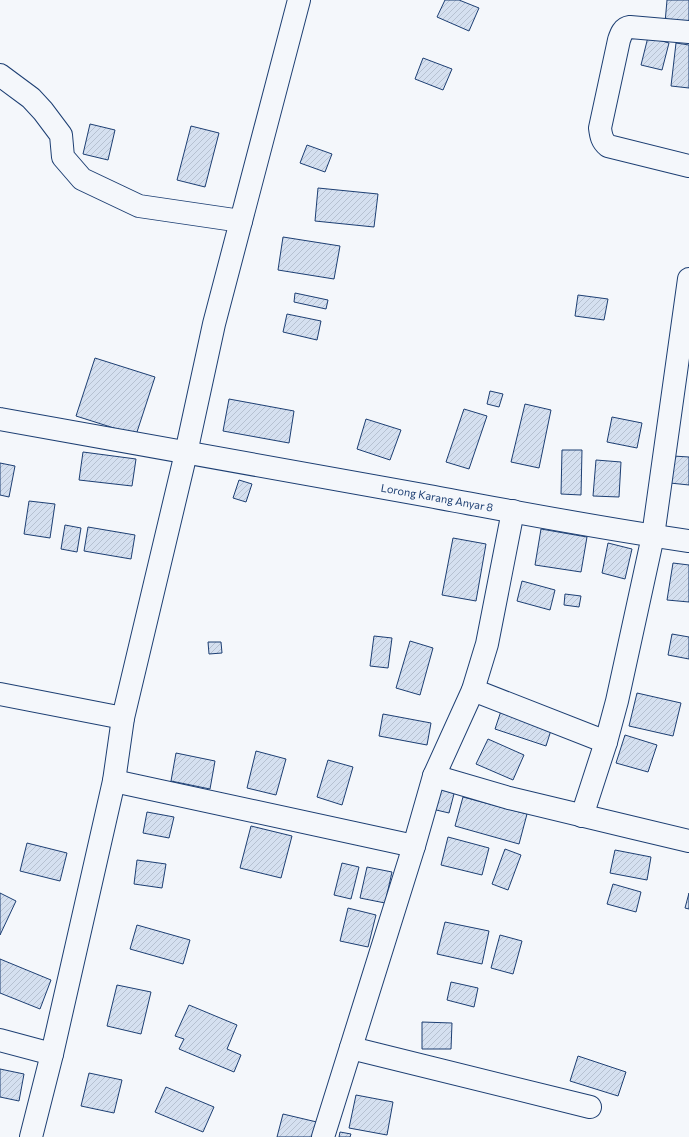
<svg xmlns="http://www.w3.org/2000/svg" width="689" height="1137" font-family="Commissioner,sans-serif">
  <defs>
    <pattern id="building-hatch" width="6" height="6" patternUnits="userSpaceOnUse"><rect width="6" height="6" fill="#d5e0f0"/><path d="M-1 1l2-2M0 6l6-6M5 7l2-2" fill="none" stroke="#b6c1d1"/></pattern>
  </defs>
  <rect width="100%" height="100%" fill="#f4f7fb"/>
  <!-- building -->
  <g fill="url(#building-hatch)" stroke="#1d3f73">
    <polygon points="445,0 459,0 479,8 469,31 437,17"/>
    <polygon points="667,0 689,0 689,26 665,23"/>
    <polygon points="648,37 669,43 662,70 641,65"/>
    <polygon points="676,43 689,45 689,88 671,86"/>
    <polygon points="423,58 452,69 443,90 415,79"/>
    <polygon points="90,124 115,130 108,160 83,154"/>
    <polygon points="191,126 219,133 205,187 177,180"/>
    <polygon points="307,145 332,154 325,172 300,163"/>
    <polygon points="318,188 378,194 374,227 315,221"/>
    <polygon points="283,237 340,246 334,279 278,270"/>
    <polygon points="295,293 328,300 326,309 294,302"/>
    <polygon points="578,295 608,299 604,320 575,316"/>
    <polygon points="287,314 321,321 317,340 283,332"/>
    <polygon points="95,358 155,377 136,435 76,416"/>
    <polygon points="490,391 503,394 499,407 487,404"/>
    <polygon points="229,399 294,411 289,443 223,431"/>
    <polygon points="525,404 551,410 539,468 511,462"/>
    <polygon points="464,409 487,416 469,469 446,462"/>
    <polygon points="612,417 642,423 637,448 607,442"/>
    <polygon points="366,419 401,430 390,460 357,449"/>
    <polygon points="562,450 582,450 581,495 561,494"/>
    <polygon points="83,452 136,459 132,486 79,480"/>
    <polygon points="673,456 689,457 689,485 670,483"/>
    <polygon points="596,460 621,462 619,497 593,496"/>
    <polygon points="0,463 15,466 9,497 0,495"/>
    <polygon points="239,480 252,484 246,502 233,498"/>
    <polygon points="29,501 55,504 50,538 24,534"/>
    <polygon points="65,525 81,528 77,552 61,549"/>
    <polygon points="88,527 135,535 131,559 84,551"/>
    <polygon points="541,529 587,537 581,572 535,565"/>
    <polygon points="453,538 486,544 476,601 442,595"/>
    <polygon points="608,543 632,549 625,579 602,573"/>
    <polygon points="673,563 689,565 689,602 667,600"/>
    <polygon points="522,581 555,590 550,610 517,601"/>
    <polygon points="565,594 581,596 579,607 564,605"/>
    <polygon points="672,634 689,637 689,659 668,655"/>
    <polygon points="374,636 392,638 388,668 370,666"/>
    <polygon points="410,641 433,648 420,695 396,688"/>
    <polygon points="208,642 221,642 222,653 209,654"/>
    <polygon points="637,693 681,703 673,736 629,726"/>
    <polygon points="501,711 552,727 546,746 495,729"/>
    <polygon points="383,714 431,723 427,745 379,736"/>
    <polygon points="625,735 657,745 648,772 616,763"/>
    <polygon points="488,739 524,755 513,780 476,764"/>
    <polygon points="256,751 286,759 276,795 247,788"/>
    <polygon points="176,753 215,761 210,789 171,781"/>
    <polygon points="328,760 353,767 342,805 317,797"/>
    <polygon points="439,785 455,790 449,813 432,809"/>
    <polygon points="463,797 527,814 519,844 455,826"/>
    <polygon points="147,812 174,817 169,838 143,833"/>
    <polygon points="251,826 292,836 281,878 240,868"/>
    <polygon points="448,837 489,848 482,875 441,865"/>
    <polygon points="27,843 67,853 60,881 20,871"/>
    <polygon points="505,849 521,855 508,890 492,884"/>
    <polygon points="615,850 651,857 647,880 610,873"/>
    <polygon points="137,860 166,864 162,888 134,884"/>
    <polygon points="342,863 359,867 351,899 334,895"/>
    <polygon points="367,867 392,872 385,903 360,898"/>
    <polygon points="613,884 641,892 636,912 607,904"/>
    <polygon points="0,893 16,901 0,935"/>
    <polygon points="689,893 689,909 685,908"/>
    <polygon points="348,908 376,915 368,947 340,941"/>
    <polygon points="445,922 489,931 482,964 437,954"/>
    <polygon points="137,925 190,940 183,964 130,949"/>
    <polygon points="500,935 522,941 513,974 491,968"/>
    <polygon points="0,959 51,980 40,1009 0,993"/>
    <polygon points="451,982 478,988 474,1007 447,1000"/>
    <polygon points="117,985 151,992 141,1034 107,1026"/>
    <polygon points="189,1005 237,1025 227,1049 241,1055 234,1072 179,1049 184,1039 175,1036"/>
    <polygon points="422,1022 452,1023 451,1049 422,1049"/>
    <polygon points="578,1056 626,1072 618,1096 570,1081"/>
    <polygon points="0,1069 24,1074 19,1101 0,1097"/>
    <polygon points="89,1073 122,1080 114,1113 81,1106"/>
    <polygon points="166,1087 214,1107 203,1132 155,1112"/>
    <polygon points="356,1095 393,1102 387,1135 349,1128"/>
    <polygon points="283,1114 321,1123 318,1137 277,1137"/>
    <polygon points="340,1132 351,1134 350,1137 339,1137"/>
  </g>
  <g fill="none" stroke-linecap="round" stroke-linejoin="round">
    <defs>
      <g id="minor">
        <path d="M 689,32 L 630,27 C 623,28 621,34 619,40 L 600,128 C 601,136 602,141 608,146 L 689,166"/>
        <polyline points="0,75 31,98 43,111 61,135 63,157 82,179 139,206 241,221"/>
        <path id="s1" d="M 0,419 C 143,445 286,471 429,496 C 516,512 602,529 689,541"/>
        <polyline points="473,690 606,742"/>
        <polyline points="0,694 123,718"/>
        <polyline points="434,776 509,798 630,827 689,841"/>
        <polyline points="114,781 414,846"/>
        <polyline points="582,816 606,742 617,701 653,536 689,279"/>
        <polyline points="0,1040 52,1054"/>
        <polyline points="351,1048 590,1107"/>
        <polyline points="31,1137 52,1054 114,781 123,718 186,453 214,324 299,0"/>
        <polyline points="323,1137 414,846 434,776 473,690 487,644 513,511"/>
      </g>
    </defs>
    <!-- minor casing -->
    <use href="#minor" stroke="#1d3f73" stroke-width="24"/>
    <!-- minor -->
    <use href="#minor" stroke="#f4f7fb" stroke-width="22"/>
  </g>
  <g text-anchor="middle" stroke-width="3" stroke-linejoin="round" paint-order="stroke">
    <!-- street labels -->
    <g font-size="11" fill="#1d3f73" stroke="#f4f7fb">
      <text dy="4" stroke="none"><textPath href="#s1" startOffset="444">Lorong Karang Anyar 8</textPath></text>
    </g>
  </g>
</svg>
